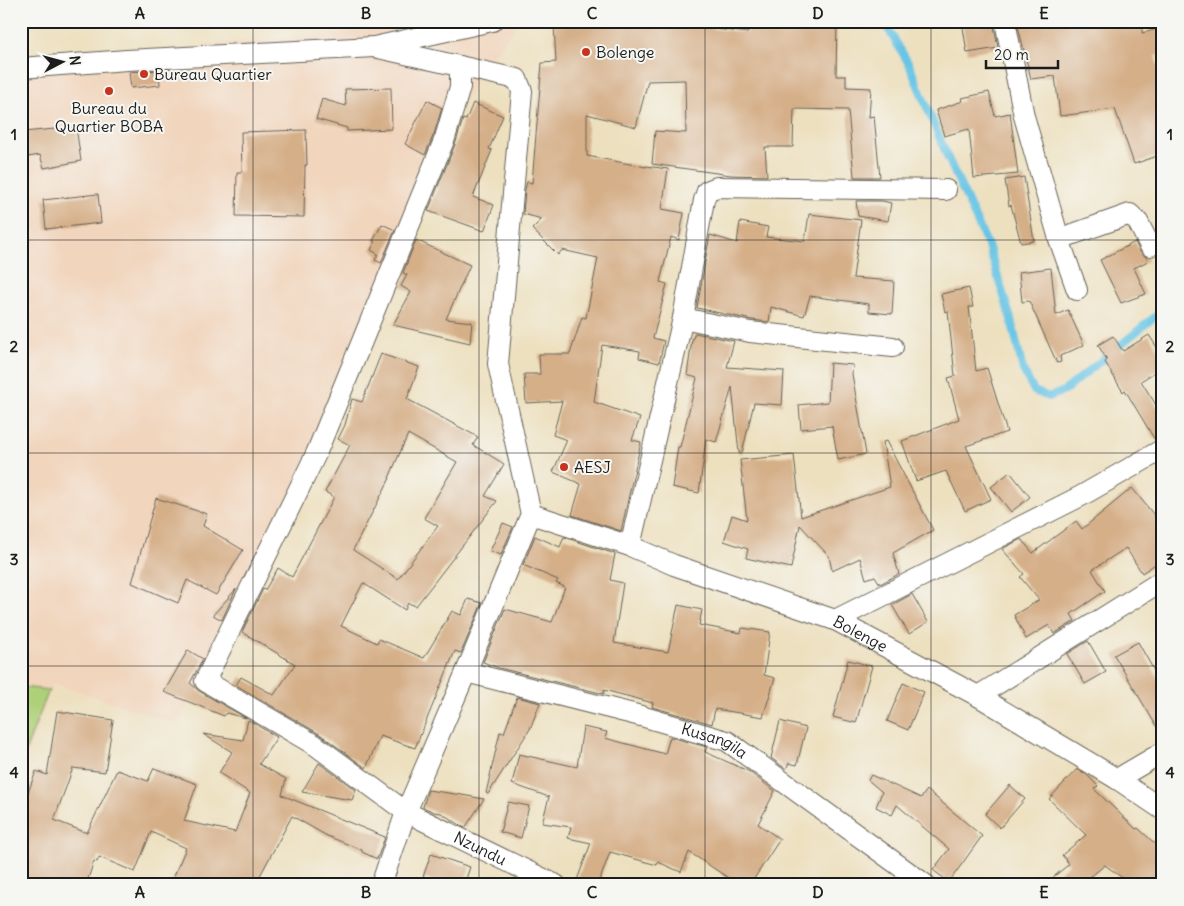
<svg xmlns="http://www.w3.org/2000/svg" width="1184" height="906" font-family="Delius,sans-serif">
  <rect width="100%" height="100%" fill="#f6f6f2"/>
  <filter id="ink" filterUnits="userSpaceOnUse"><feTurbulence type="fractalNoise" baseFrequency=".02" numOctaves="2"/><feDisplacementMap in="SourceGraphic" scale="10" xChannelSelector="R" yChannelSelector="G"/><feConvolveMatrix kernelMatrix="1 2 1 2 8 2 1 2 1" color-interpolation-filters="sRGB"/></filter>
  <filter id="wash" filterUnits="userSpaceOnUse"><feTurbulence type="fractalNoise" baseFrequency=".0096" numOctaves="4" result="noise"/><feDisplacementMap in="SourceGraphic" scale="20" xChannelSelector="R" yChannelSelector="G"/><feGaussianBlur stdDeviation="1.12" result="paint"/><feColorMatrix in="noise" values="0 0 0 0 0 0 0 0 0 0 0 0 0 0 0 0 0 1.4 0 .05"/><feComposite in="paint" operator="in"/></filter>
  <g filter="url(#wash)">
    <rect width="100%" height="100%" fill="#ede0bf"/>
    <!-- built -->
    <polygon fill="#f1d5bd" points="462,21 519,21 472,87 430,176 362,347 200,687 176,724 53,683 21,773 21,63"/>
    <!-- green -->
    <polygon fill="#add078" stroke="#64764a" points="21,687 49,690 21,762"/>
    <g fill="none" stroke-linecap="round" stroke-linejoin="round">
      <!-- stream -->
      <polyline stroke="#67c5e5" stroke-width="8" points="882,21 890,32 909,64 947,156 989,248 1011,319 1023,370 1034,391 1049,397 1064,391 1163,310"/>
    </g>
    <g id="blocks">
      <!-- building -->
      <g fill="#d5af88" fill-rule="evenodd">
        <polygon points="672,21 681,21 681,25 748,33 749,21 837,21 836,76 846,76 846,87 871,88 869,117 874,116 880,177 854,177 848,110 794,109 793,147 765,147 767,176 731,175 652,164 655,131 686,133 685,80 648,81 636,127 587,114 587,156 646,167 646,166 668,169 662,209 684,213 679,240 671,237 660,282 667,284 653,338 664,341 659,363 639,358 640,351 602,345 594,402 640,418 632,440 641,442 621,531 572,515 581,484 553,472 567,440 553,435 562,401 526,403 524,374 540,374 539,354 570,354 582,317 586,318 598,258 562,250 558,255 532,229 542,219 523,214 525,189 527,182 532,183 542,63 556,62 554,25 638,22 639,25"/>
        <polygon points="962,21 993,21 998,48 967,53"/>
        <polygon points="1020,21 1142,21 1142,33 1158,29 1163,49 1163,54 1155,56 1163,84 1163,154 1134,164 1115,109 1060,116 1055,76 1031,79 1017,22"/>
        <polygon points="159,70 160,85 131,88 129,72"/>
        <polygon points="391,88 392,129 347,131 347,128 316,119 322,99 346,106 345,89"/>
        <polygon points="989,92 995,116 1010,113 1018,174 974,178 969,129 944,136 936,110 963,101 962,98"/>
        <polygon points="427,100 442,108 434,134 425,155 405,144"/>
        <polygon points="473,103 503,116 489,149 492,150 473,197 494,205 484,231 428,211 456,142 463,119 466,120"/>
        <polygon points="76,127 81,161 44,168 40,155 22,158 23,132"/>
        <polygon points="306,130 307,165 305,165 304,217 236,216 237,172 242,172 241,132"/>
        <polygon points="1024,177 1034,241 1021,243 1011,205 1009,206 1005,180"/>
        <polygon points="98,194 101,223 46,229 43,200"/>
        <polygon points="856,201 882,201 891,203 888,221 858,216"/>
        <polygon points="809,214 861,220 853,278 894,281 892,314 869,312 869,304 810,296 804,316 771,307 769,322 752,320 697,308 710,235 737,243 740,222 768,227 766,237 805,241"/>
        <polygon points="382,224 395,230 381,263 375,260 378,254 371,250 375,242 373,241"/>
        <polygon points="416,240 470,265 446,319 472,322 470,343 393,325 411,292 401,286 407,275 403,273"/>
        <polygon points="1135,242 1140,252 1146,257 1148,261 1134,268 1146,294 1121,303 1100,260"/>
        <polygon points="1051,268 1056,315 1068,310 1084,345 1060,356 1061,362 1057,363 1029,301 1022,302 1019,272"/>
        <polygon points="969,288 973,307 969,307 976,371 987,368 1007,432 966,446 991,499 965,511 946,471 916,481 902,441 959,419 948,378 955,376 948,311 945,312 941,294"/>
        <polygon points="695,333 734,341 727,367 784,371 782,405 754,403 742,453 739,453 732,387 716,442 706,439 699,493 672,487 678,447 680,447 697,378 687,375 692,340"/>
        <polygon points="1149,335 1163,357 1163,367 1141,381 1163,416 1163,437 1155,440 1125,390 1123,392 1105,362 1107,360 1098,345 1113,336 1123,351"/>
        <path d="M 381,354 L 419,367 L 407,399 L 478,437 L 473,445 L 504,464 L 485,496 L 497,501 L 416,606 L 408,603 L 405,610 L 363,583 L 341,626 L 377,643 L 379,639 L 424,658 L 452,611 L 461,615 L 468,599 L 482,603 L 461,653 L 455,651 L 415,748 L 380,736 L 366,768 L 321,735 L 236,685 L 241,677 L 274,695 L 295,664 L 242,632 L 263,589 L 265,590 L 278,568 L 292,577 L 334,497 L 325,492 L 350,445 L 338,439 L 345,425 L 352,399 L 362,402 ZM 408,434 L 457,462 L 424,518 L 438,526 L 398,579 L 353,550 L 390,478 L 389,478 Z"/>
        <polygon points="830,363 853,365 852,374 866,454 838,460 832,426 801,429 799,405 828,402"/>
        <polygon points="886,441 933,530 893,553 899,574 880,584 875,576 866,579 860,558 832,571 829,556 800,525 791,568 746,558 748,549 724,541 732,515 747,520 740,460 794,455 801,517 890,487 883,442"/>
        <polygon points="1010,472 1030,497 1011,512 991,487"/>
        <polygon points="1132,488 1163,526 1163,559 1142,573 1126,548 1092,570 1105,591 1071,614 1075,621 1054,634 1049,625 1026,639 1014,615 1039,600 1020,577 1024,574 1002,549 1021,539 1033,553 1076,521 1082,529"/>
        <polygon points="156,498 207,514 203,526 243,550 216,595 187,580 178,603 132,583"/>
        <polygon points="503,523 513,527 501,555 490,551"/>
        <polygon points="535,536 560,547 564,537 615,554 610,580 623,583 614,643 668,652 678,605 702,610 699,625 741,633 742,628 770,632 764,675 775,678 763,717 715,709 712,724 652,707 653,703 604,690 604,694 499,668 483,662 505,609 552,622 565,587 556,583 558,580 523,565"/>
        <polygon points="236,589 222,620 213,615"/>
        <polygon points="912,594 928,622 909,634 892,605"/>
        <polygon points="1088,641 1106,672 1085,684 1067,654"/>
        <polygon points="1138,642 1163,687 1163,737 1114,655"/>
        <polygon points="188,650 203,659 190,683 199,691 246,718 226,713 224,716 164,692"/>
        <polygon points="848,660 872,666 856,723 833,717"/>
        <polygon points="903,683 924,692 908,730 887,721"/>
        <polygon points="517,697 540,703 530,729 488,794 486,793 500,732 504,733"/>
        <polygon points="57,711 113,720 105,772 73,768 54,820 87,833 117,770 148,781 154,768 197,784 184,821 235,832 250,793 219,773 232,752 203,734 243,740 248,720 277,737 259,764 286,779 282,795 385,837 377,859 362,852 362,850 327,836 292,816 255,885 170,885 186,848 151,832 135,872 99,857 97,862 94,861 86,885 21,885 21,811 36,771 47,775"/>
        <polygon points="780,721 806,728 797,765 789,763 786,769 771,758"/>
        <polygon points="583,727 607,732 605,738 665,754 670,737 707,747 705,752 748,771 775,791 758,824 780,839 750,885 739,885 689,852 681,872 658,862 657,865 610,852 598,885 590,885 577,880 591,843 568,838 571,827 542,823 549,797 512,784 519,754 577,767"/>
        <polygon points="319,763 356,790 352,800 302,792"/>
        <polygon points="1077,769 1086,774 1098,786 1094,789 1136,829 1138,828 1163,851 1163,885 1132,885 1105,865 1080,885 1044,885 1069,864 1062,855 1086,835 1049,799"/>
        <polygon points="871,775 921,798 927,790 982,836 949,882 933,870 949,849 897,805 892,815 876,807 882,792 868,780"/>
        <polygon points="1010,785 1025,799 1000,828 985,814"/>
        <polygon points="428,790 462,795 484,799 465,828 441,813 434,812 423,807"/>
        <polygon points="508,802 529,806 521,838 500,832"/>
        <polygon points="431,854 470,867 464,885 446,885 423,877"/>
      </g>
    </g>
  </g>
  <g filter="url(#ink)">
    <use href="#blocks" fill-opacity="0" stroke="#656155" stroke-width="1"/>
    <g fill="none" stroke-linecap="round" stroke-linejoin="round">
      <defs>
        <g id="street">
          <polyline points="1005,21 1024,116 1059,239 1077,290"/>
          <polyline points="374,47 517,79 522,91 498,364 531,514 466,672 406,812 381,885"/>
          <path id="s1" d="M 460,66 L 460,87 L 445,138 L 316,454 L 205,681 L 315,745 L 406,812 L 556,885"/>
          <polyline points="21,68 127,60 374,47 492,21"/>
          <polyline points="1059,239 1130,214 1138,222 1150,246"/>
          <polyline points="683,318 750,332 893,347"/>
          <path id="s2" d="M 531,514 L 630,546 L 674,565 L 835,620 L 978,696 L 1117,779 L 1163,810"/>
          <polyline points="630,546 683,318 704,200 707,191 717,187 946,190"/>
          <polyline points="835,620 1081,496 1163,449"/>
          <path id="s3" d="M 466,672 L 641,716 L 727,741 L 926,885"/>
          <polyline points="978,696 1163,580"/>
          <polyline points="1117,779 1163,752"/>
        </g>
      </defs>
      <!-- street casing -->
      <use href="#street" stroke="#656155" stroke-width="22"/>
      <!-- street -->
      <use href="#street" stroke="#fff" stroke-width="20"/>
    </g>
  </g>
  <!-- grid -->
  <path fill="none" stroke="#1c1c1c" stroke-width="1" stroke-opacity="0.55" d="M 253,21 L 253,885M 479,21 L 479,885M 705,21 L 705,885M 931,21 L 931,885M 21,240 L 1163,240M 21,453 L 1163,453M 21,666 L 1163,666"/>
  <!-- markers -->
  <g fill="#c8321e" stroke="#f6f6f2" stroke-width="2">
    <circle cx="586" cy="52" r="5"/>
    <circle cx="144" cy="74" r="5"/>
    <circle cx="109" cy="91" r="5"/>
    <circle cx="564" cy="467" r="5"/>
  </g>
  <g text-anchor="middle" stroke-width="4" stroke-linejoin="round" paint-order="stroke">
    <!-- poi labels -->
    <g font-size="16" fill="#1c1c1c" stroke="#f6f6f2" text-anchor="start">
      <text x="596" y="58">Bolenge</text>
      <text x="154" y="80">Bureau Quartier</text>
      <text x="109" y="114" text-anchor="middle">Bureau du<tspan x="109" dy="18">Quartier BOBA</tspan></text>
      <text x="574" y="473">AESJ</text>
    </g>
    <!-- street labels -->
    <g font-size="16" fill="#1c1c1c" stroke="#f6f6f2">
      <text dy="6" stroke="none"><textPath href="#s2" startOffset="351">Bolenge</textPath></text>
      <text dy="6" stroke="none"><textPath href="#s3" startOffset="258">Kusangila</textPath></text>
      <text dy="6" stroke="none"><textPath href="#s1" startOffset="991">Nzundu</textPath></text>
    </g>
  </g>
  <!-- margin -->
  <rect width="1184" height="906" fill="none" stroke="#f6f6f2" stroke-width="55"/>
  <!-- north arrow -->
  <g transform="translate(62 62) rotate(84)" stroke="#f6f6f2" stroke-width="4" paint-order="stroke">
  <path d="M0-4L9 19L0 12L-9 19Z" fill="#1c1c1c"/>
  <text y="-8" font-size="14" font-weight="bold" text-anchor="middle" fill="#1c1c1c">N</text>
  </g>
  <!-- scale -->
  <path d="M986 60v8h72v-8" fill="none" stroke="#1c1c1c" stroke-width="2.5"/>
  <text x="994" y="60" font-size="15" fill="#1c1c1c" stroke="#f6f6f2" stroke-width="4" paint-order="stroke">20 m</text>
  <rect x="28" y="28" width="1128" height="850" fill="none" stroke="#1c1c1c" stroke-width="2"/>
  <g font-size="16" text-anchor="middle" font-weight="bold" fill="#1c1c1c">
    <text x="140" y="19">A</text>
    <text x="366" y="19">B</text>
    <text x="592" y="19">C</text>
    <text x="818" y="19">D</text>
    <text x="1044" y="19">E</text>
    <text x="14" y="140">1</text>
    <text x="1170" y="140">1</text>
    <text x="14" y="352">2</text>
    <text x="1170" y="352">2</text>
    <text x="14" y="565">3</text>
    <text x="1170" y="565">3</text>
    <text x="14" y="778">4</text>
    <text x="1170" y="778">4</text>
    <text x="140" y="898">A</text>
    <text x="366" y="898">B</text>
    <text x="592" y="898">C</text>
    <text x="818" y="898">D</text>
    <text x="1044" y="898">E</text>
  </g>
</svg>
